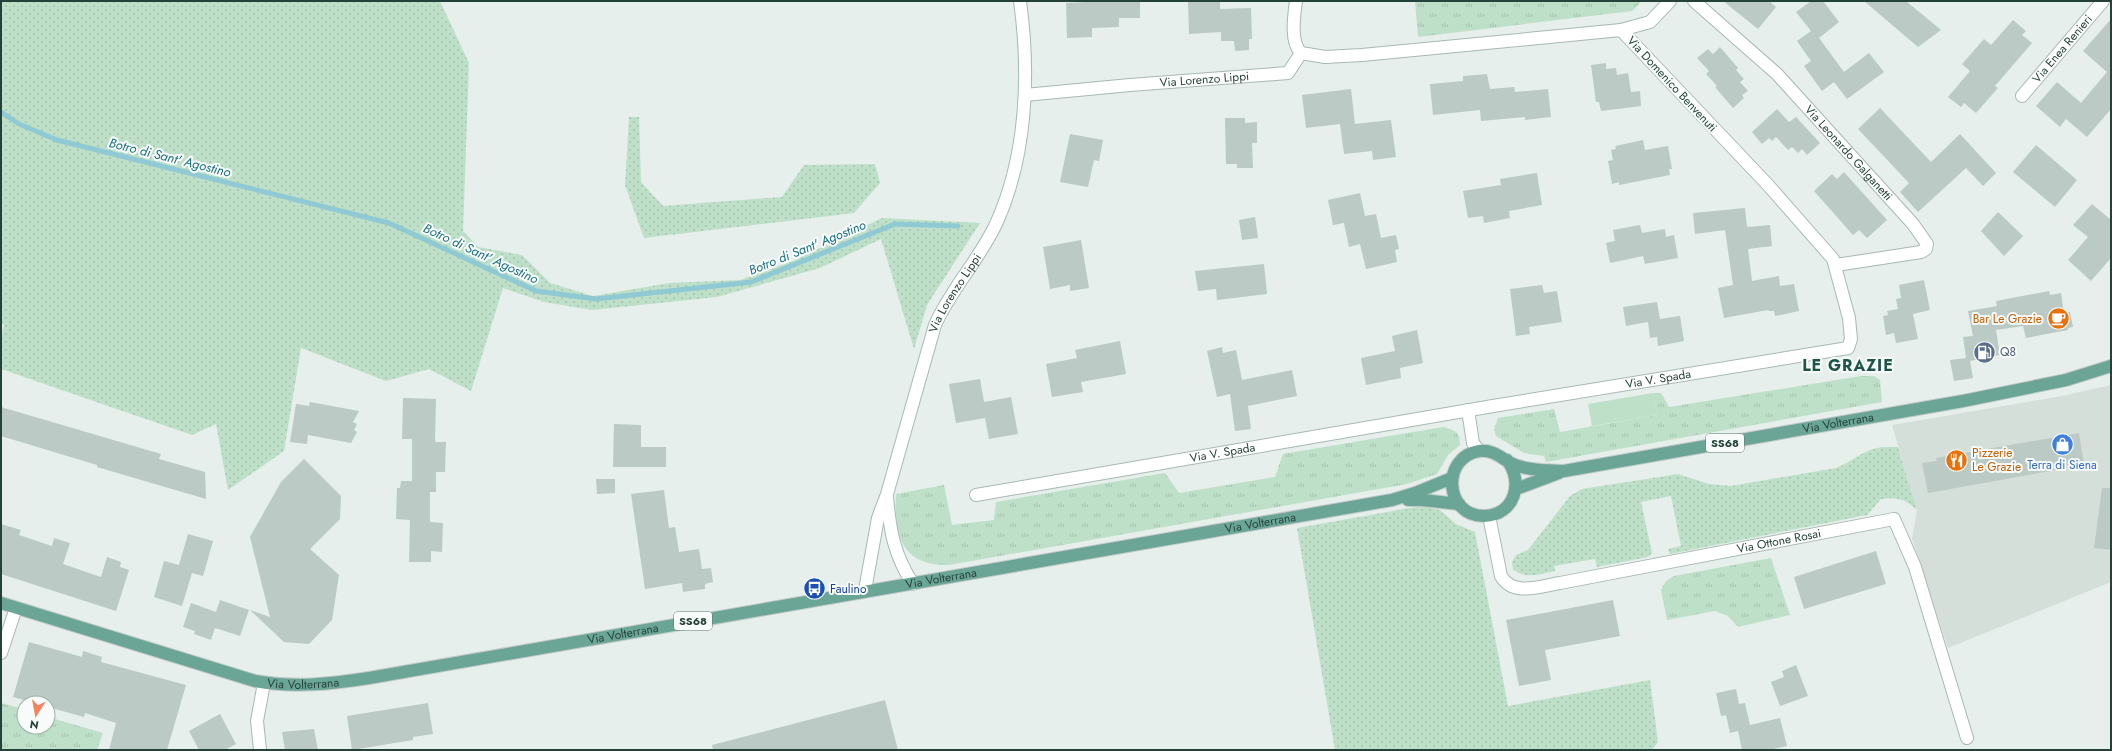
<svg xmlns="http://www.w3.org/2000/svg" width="2112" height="751" font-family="Jost,sans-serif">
  <defs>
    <pattern id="grass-dots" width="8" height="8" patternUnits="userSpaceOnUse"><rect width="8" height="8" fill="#bfe0c8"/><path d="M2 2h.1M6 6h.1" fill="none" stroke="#a4c1ad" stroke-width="1.8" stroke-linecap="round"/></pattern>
    <pattern id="park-tufts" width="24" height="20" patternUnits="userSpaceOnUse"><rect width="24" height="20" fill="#bfe0c8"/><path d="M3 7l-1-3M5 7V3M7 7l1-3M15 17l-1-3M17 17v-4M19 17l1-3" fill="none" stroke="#a4c1ad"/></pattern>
  </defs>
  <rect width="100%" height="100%" fill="#e6efeb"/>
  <!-- built -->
  <polygon fill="#d4dfda" points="2111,385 2111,582 1948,648 1912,539 1917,510 1892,425 2062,396"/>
  <!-- grass -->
  <g fill="url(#grass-dots)">
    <polygon points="1,1 440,1 469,63 463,231 478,247 522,255 550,283 593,296 669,283 740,280 793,261 882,218 980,223 927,305 914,349 881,239 820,268 717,297 592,310 544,302 503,288 471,391 429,369 386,381 301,348 284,451 228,490 216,424 192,435 1,369 1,337 4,325 1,323"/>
    <polygon points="629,117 639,117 641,182 663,206 782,197 804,165 875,164 880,183 854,213 644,238 625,185"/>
    <path d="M 1882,447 L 1898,447 L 1917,510 C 1905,499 1897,497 1881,499 L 1867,515 L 1670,554 L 1668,549 L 1681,546 L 1671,496 L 1641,502 L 1652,553 L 1648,557 L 1597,567 L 1595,559 L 1554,566 L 1555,571 C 1539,574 1526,580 1513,569 L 1512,562 L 1516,555 L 1528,550 L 1570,496 L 1582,489 L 1678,474 L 1709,484 L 1731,486 L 1836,468 C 1853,461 1863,450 1882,447 Z"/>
    <polygon points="1421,506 1440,510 1456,524 1475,532 1508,706 1650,680 1658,742 1652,750 1335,750 1297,528"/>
  </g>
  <!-- park -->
  <g fill="url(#park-tufts)">
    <polygon points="1415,1 1642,1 1632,11 1418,37"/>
    <polygon points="1861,376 1874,376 1880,380 1882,402 1546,462 1544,456 1524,453 1496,436 1494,430 1498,418 1554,409 1560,432 1657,415 1653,393 1661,393 1669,407"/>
    <path d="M 1443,427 C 1455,430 1460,432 1460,445 L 1448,455 L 1437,474 L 1407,484 L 949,565 C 901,566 894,535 896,494 L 944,485 L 952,525 L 994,520 L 996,502 L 1165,473 L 1179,493 L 1275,477 L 1283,454 Z"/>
    <polygon points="1771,558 1790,615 1738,627 1728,616 1715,611 1667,620 1661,590 1666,581 1674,576"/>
    <polygon points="1,703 24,709 24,727 48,727 48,717 103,733 97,750 1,750"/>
  </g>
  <!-- pitch -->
  <polygon fill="#bfe0c8" points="1653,393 1657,415 1592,426 1588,404"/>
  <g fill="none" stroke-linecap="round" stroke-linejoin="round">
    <!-- stream -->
    <polyline stroke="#8ec9d4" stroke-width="5" points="1,112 19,124 57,140 389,223 536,291 596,299 751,282 895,224 958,226"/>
  </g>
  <!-- building -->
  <g fill="#bbcac4">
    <polygon points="1107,1 1140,1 1140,18 1119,18 1119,27 1092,28 1092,37 1067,38 1066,3"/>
    <polygon points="1188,1 1220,1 1220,9 1251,8 1252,39 1249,39 1249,50 1235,51 1234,41 1221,41 1221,32 1189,34"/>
    <polygon points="1723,1 1769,1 1776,7 1758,29"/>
    <polygon points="1811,1 1823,1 1839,22 1819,38 1844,72 1869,53 1884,72 1847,99 1834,82 1822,91 1804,66 1811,61 1797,41 1811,31 1796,12"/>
    <polygon points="1864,1 1906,1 1941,30 1918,47"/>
    <polygon points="2111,19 2111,109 2087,137 2066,119 2060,127 2036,106 2057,82 2081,103 2107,72 2083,51"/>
    <polygon points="2013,20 2026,31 2022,35 2032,43 1995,86 1998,88 1976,113 1964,103 1961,107 1948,97 1970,71 1962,64 1984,39 1991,45"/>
    <polygon points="1720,47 1738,68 1736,70 1744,79 1740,82 1748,91 1742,95 1744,98 1733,108 1715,87 1717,86 1706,74 1709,71 1697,58 1708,49 1713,54"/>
    <polygon points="1606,63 1606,69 1616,68 1617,75 1628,73 1631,92 1640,91 1641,106 1601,111 1599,102 1596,102 1591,65"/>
    <polygon points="1487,74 1490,89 1514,87 1515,92 1548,89 1551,117 1525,120 1525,117 1481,121 1480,110 1433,115 1430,84 1463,81 1463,76"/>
    <polygon points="1351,89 1355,124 1391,120 1396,157 1373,160 1372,151 1344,154 1340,124 1306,128 1302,95"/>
    <polygon points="1880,108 1931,162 1960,134 1996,173 1983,186 1966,168 1918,212 1900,192 1909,183 1858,129"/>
    <polygon points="1777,109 1789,122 1796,117 1820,143 1807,155 1802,149 1798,153 1792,147 1788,150 1776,137 1772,141 1769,138 1762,144 1752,132"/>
    <polygon points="1225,118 1245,118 1245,123 1257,122 1257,143 1252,143 1253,168 1237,168 1237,164 1226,164"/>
    <polygon points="1070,134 1103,140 1099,161 1094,160 1088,187 1060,182"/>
    <polygon points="1643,140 1645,150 1668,146 1672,169 1669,169 1670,175 1619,185 1619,182 1612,184 1608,161 1613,160 1611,150 1616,149 1615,146"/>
    <polygon points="2036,145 2077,180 2055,207 2013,172"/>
    <polygon points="1844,172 1887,220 1867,238 1859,230 1853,235 1814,191 1832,174 1837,179"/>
    <polygon points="1537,173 1542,205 1509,211 1510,218 1484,223 1483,216 1468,218 1463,191 1501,185 1500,179"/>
    <polygon points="1360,193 1365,216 1376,214 1381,238 1396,235 1399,249 1395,250 1397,262 1366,269 1360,244 1349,247 1344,223 1333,225 1328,200"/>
    <polygon points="2092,204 2111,220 2111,258 2091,281 2068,260 2088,237 2073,225"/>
    <polygon points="1745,208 1747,227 1770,225 1772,246 1748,249 1752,281 1779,276 1780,286 1794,284 1799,311 1775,316 1774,311 1769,311 1768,310 1724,318 1718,288 1733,285 1725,230 1695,234 1693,213"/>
    <polygon points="1998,212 2023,236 2004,256 1981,231"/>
    <polygon points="1255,217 1258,238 1242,240 1239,220"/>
    <polygon points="1640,225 1642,233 1665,229 1666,237 1674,235 1678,258 1645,264 1643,256 1610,263 1606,243 1615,241 1613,230"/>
    <polygon points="1081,240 1089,288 1070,291 1070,285 1050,289 1043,247"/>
    <polygon points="1264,264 1267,294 1217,300 1216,289 1198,291 1195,271"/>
    <polygon points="1924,280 1930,310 1913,314 1918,339 1896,343 1894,333 1886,335 1883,316 1888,315 1887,311 1898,309 1896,299 1901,298 1899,285"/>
    <polygon points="1542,285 1544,293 1557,291 1562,322 1529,327 1530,334 1516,336 1510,289"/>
    <polygon points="2049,291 2050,295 2061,293 2064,313 2070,312 2073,327 2068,328 2068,330 2026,338 2023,326 1996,330 2000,355 1970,361 1973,378 1954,381 1950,360 1966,358 1963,337 1973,336 1968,311 1997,306 1996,301"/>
    <polygon points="1657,302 1660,319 1680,316 1684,341 1658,346 1657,337 1650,338 1648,322 1626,326 1623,307"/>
    <polygon points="1417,330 1423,363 1400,368 1401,378 1366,385 1361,358 1395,351 1392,336"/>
    <polygon points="1120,341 1126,374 1081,382 1083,392 1052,397 1046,364 1077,358 1075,350"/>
    <polygon points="1222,347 1223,353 1236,350 1242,380 1292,370 1297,396 1248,406 1251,429 1235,431 1230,394 1217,397 1207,351"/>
    <polygon points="980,379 984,402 1011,397 1018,434 989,439 985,418 956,423 949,384"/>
    <polygon points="403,398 436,399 435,442 446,442 445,472 436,472 436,492 430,492 430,522 443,523 442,552 431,551 431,562 409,562 410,520 396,519 397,488 400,488 401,481 412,481 412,439 402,439"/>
    <polygon points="310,402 359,411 353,422 357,424 354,430 357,432 351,443 308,435 307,444 290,442 296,404 309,406"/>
    <polygon points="1,407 161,454 159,459 205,472 206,499 97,467 97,465 1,436"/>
    <polygon points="614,424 641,425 641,447 666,447 666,467 613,467"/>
    <polygon points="2079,433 2084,465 1928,493 1922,463 1937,461 1936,458"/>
    <polygon points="304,459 341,496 340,519 310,549 339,575 332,620 309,644 284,642 250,610 270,617 250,537 281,482"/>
    <polygon points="596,479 615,479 615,493 597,494"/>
    <polygon points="2102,488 2111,488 2111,550 2094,548"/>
    <polygon points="664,490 669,528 675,527 679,552 699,549 702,569 711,568 713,582 705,584 705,589 683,592 682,583 645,589 631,494"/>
    <polygon points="1,524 21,530 19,535 52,546 54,538 70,543 63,564 101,577 107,557 121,562 120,567 129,570 116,611 1,574"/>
    <polygon points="188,534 213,541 203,576 192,573 182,606 154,597 164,561 179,565"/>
    <polygon points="1876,551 1886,584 1804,609 1794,577"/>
    <polygon points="220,600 249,610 240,636 215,628 211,640 194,634 195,631 183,627 191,603 216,612"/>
    <polygon points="1613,600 1620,636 1545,650 1551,680 1519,686 1506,620"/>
    <polygon points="29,642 82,657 83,651 102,657 101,662 186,685 167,750 109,750 116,723 85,713 84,717 48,707 48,703 34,703 13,697"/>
    <polygon points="1796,665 1808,696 1780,706 1771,682 1784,677 1782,671"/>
    <polygon points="1736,689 1739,704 1745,703 1750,725 1780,718 1787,746 1769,750 1742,750 1738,731 1730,733 1726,715 1721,716 1716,693"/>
    <polygon points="885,700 898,750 713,750 712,745"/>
    <polygon points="428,703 433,734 413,737 413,740 352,750 347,716"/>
    <polygon points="220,714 236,744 225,750 199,750 189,731"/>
    <polygon points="314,729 318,750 285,750 282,732"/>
  </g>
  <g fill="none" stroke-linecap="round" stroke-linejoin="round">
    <defs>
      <g id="street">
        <path id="s1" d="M 1694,1 L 1777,74 L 1913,224 L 1927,244 L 1926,249 L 1921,252 L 1836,265"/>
        <polyline points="1621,30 1650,22 1670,1"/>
        <path id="s2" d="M 1025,95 L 1130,85 L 1288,73 L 1301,53"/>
        <path id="s3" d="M 2022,96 L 2103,1"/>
        <polyline points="1468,410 1473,443 1479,451"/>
        <path id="s4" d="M 976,495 L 1493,406 L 1848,348 L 1851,339 L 1849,318 L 1833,259 L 1768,185 L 1621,30 L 1362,55 L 1325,57 L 1301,53 C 1290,42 1294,16 1296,1"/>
        <path id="s5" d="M 1489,516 L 1501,576 C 1513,597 1541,586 1560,583 L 1894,519 L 1915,567 L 1967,738"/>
        <polyline points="1,653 16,608"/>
        <polyline points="260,750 257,721 264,683"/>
      </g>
      <g id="secondary">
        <path d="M 887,497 C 890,531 894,555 913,584"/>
        <path id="s6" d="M 865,590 L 878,518 L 887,494 L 935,325 C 951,289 979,260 996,224 C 1027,156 1030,74 1020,1"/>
      </g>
      <g id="primary">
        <path id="s7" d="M 1507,460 C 1524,482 1515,515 1484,516 C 1444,516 1441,457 1479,451 C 1496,449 1504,462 1518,466 C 1533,471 1548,470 1564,471 L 1963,401 L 2066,380 L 2111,366"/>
        <polyline points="1516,489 1559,473"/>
        <polyline points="1408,500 1422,500 1459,504"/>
        <path id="s8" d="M 1,603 L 255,681 C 293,688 331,684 369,678 L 1392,500 L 1415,493 L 1452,478"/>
      </g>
    </defs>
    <!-- street casing -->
    <use href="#street" stroke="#a8b8b2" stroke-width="14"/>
    <!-- secondary casing -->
    <use href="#secondary" stroke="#a4bbb3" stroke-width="14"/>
    <!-- primary casing -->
    <use href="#primary" stroke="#c2cac8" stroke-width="14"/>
    <!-- street -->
    <use href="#street" stroke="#fff" stroke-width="12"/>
    <!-- secondary -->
    <use href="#secondary" stroke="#fff" stroke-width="12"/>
    <!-- primary -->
    <use href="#primary" stroke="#6aa596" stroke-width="12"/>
  </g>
  <!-- icons -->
  <defs>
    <symbol id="cafe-disc" viewBox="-11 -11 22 22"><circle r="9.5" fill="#e8710a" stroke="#f7fbf9"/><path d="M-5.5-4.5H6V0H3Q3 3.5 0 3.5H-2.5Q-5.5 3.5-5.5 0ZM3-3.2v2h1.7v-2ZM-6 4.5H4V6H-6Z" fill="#fff"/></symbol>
    <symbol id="fuel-disc" viewBox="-11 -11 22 22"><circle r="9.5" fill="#5c6f8a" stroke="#f7fbf9"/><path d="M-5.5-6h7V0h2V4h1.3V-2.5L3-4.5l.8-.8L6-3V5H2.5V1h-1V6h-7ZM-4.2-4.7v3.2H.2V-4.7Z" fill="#fff"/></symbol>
    <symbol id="shop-disc" viewBox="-11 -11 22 22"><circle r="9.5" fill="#3f7fe0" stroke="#f7fbf9"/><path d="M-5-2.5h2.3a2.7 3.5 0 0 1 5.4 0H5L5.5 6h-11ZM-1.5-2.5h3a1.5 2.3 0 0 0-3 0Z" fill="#fff"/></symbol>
    <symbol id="restaurant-disc" viewBox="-11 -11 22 22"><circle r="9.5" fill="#e8710a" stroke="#f7fbf9"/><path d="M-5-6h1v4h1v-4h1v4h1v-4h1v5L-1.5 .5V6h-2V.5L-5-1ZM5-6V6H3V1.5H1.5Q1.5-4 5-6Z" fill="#fff"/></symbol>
    <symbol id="bus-disc" viewBox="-11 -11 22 22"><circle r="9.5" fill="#1a4fb4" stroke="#f7fbf9"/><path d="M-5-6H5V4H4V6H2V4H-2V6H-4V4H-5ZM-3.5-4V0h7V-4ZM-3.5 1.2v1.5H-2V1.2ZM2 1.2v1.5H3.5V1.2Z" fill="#fff"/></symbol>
  </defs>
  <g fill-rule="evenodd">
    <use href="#cafe-disc" x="2046" y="306" width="25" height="25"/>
    <use href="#fuel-disc" x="1972" y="340" width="25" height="25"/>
    <use href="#shop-disc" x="2050" y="432" width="25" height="25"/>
    <use href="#restaurant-disc" x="1944" y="448" width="25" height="25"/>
    <use href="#bus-disc" x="802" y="576" width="25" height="25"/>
  </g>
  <g text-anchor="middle" stroke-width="4" stroke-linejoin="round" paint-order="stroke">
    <!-- shield labels -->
    <g fill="#f7fbf9" stroke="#637a73" stroke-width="1">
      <rect x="1706" y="434" width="38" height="18" rx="3"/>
      <rect x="674" y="612" width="38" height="18" rx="3"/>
    </g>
    <g font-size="11" font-weight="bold" fill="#24423a">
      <text x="1725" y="447">SS68</text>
      <text x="693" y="625">SS68</text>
    </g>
    <!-- street labels -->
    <g font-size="12" fill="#24423a" stroke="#f7fbf9">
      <text dy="4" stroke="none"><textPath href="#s3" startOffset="62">Via Enea Renieri</textPath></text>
      <text dy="4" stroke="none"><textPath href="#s2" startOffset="180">Via Lorenzo Lippi</textPath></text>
      <text transform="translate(1672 84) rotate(47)" y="4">Via Domenico Benvenuti</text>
      <text dy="4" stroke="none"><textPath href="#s1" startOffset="217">Via Leonardo Galganetti</textPath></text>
      <text dy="4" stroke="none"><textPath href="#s6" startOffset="312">Via Lorenzo Lippi</textPath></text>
      <text dy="4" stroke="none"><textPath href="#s4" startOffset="692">Via V. Spada</textPath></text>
      <text dy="4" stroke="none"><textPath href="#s7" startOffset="540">Via Volterrana</textPath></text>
      <text dy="4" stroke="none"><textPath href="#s4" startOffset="250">Via V. Spada</textPath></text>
      <text dy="4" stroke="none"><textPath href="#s8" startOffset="1285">Via Volterrana</textPath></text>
      <text dy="4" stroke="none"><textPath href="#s5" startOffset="348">Via Ottone Rosai</textPath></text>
      <text dy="4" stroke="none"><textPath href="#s8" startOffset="961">Via Volterrana</textPath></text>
      <text dy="4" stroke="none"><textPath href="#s8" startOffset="638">Via Volterrana</textPath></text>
      <text dy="4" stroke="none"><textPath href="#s8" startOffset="314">Via Volterrana</textPath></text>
    </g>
    <!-- food labels -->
    <g font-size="12" fill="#c56008" stroke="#f7fbf9" text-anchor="end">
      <text x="2042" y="323">Bar Le Grazie</text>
      <text x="1972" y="457" text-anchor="start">Pizzerie<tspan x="1972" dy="14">Le Grazie</tspan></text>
    </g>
    <!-- service labels -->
    <g font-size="12" fill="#4e5e75" stroke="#f7fbf9" text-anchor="start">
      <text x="2000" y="356">Q8</text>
    </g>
    <!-- shop labels -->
    <g font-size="12" fill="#366cbe" stroke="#f7fbf9">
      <text x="2062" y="469">Terra di Siena</text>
    </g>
    <!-- transit labels -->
    <g font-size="12" fill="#164399" stroke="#f7fbf9" text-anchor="start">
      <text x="830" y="593">Faulino</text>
    </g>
    <!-- water labels -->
    <g font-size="13" font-style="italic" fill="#1c6f80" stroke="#f7fbf9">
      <text transform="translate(170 157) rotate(14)" y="5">Botro di Sant' Agostino</text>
      <text transform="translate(807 247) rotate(-22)" y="5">Botro di Sant' Agostino</text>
      <text transform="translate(481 253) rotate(25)" y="5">Botro di Sant' Agostino</text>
    </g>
    <!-- district labels -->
    <g font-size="16" font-weight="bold" letter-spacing="1" fill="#1f5548" stroke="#f7fbf9">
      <text x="1848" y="371">LE GRAZIE</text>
    </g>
  </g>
  <!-- border -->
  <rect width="2112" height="751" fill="none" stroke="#24423a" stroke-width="4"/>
  <!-- north arrow -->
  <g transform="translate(36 715) rotate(191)"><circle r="19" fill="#f7fbf9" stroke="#a3b1ad"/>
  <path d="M0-3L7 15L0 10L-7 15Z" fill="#f4845f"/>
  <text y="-6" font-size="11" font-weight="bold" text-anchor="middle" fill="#24423a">N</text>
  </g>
</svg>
